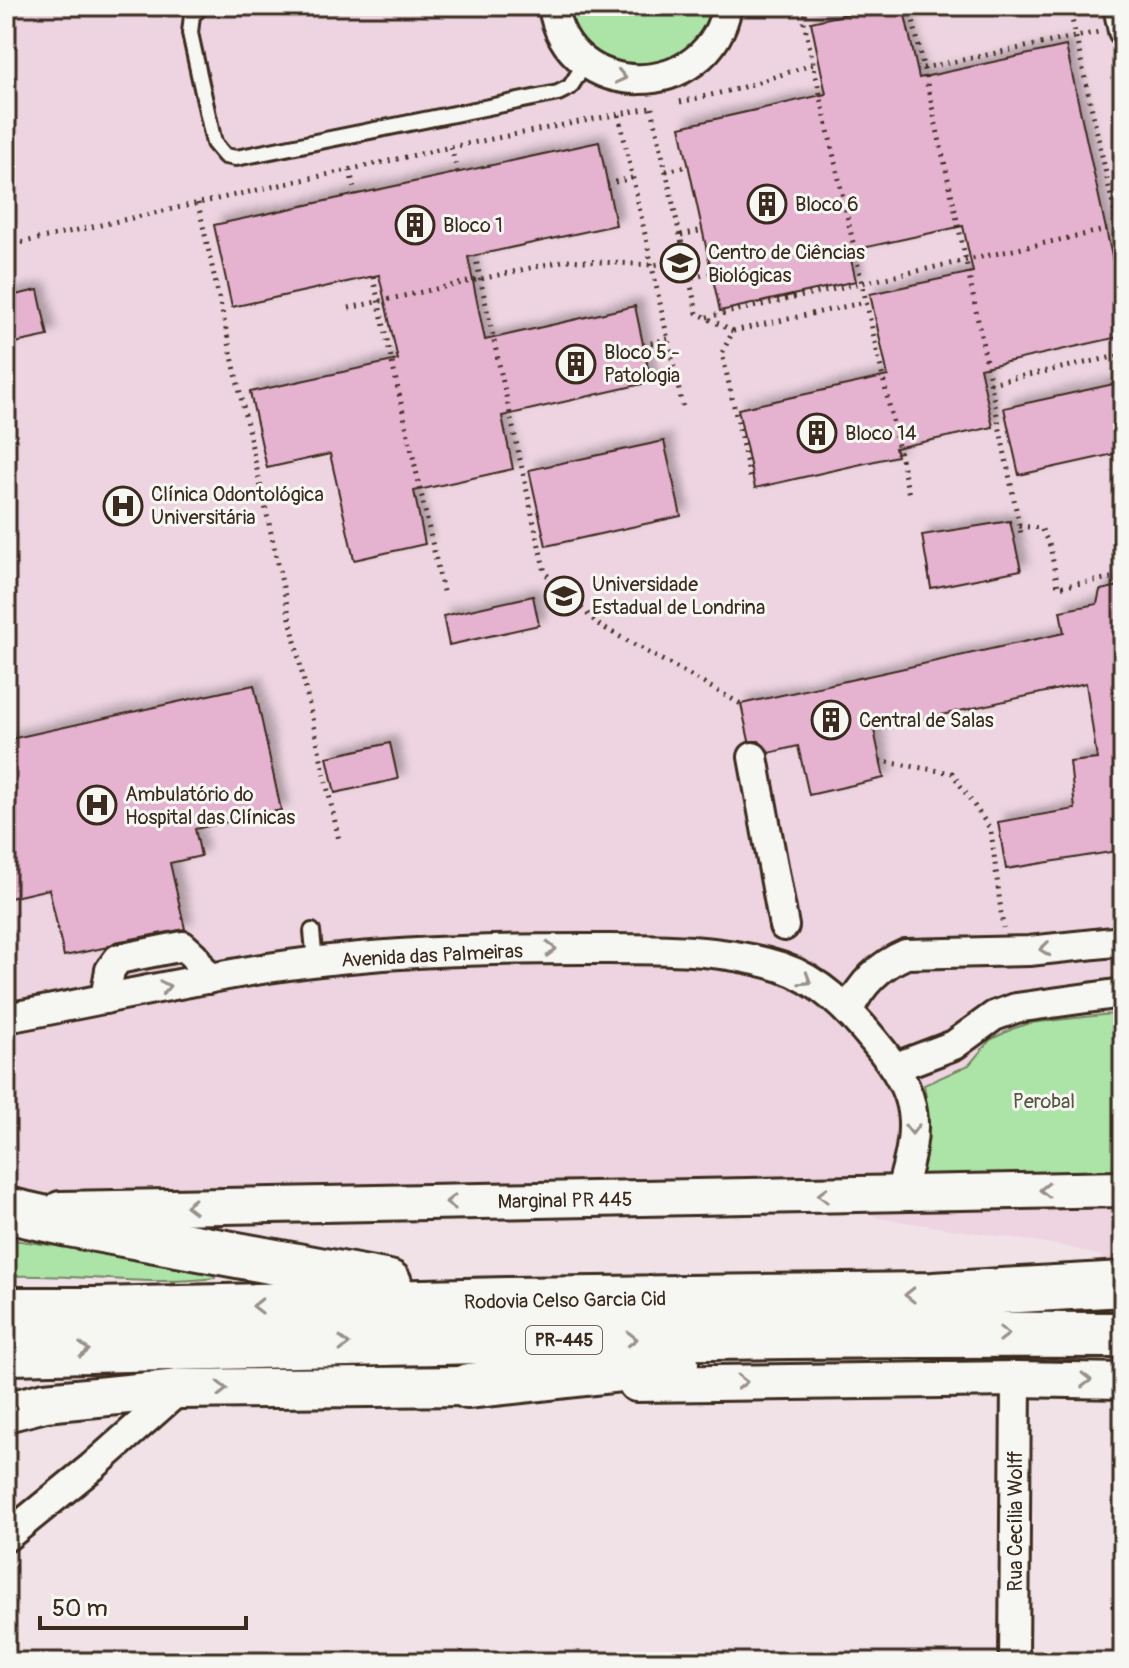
<svg xmlns="http://www.w3.org/2000/svg" width="1129" height="1668" font-family="Pangolin,sans-serif">
  <defs>
    <filter id="shadow"><feDropShadow dx="7" dy="-7" stdDeviation="4" flood-color="#0004"/></filter>
  </defs>
  <rect width="100%" height="100%" fill="#f1e2e8"/>
  <filter id="ink" filterUnits="userSpaceOnUse"><feTurbulence type="fractalNoise" baseFrequency=".0125" numOctaves="2"/><feDisplacementMap in="SourceGraphic" scale="16" xChannelSelector="R" yChannelSelector="G"/><feConvolveMatrix kernelMatrix="1 2 1 2 8 2 1 2 1" color-interpolation-filters="sRGB"/></filter>
  <g filter="url(#ink)">
    <!-- built -->
    <polygon fill="#edd4e0" points="6,6 1123,6 1123,1284 1099,1285 1102,1256 1059,1245 878,1218 822,1187 101,1194 6,1190"/>
    <!-- green -->
    <g fill="#ace4a8" stroke="#748763" stroke-width="2">
      <polygon points="568,6 713,6 703,34 688,51 649,67 607,60 589,48 576,31"/>
      <path d="M 1121,1013 L 1123,1179 L 920,1184 C 926,1150 931,1119 924,1085 L 969,1065 L 990,1040 L 1012,1029 L 1030,1023 Z"/>
      <path d="M 6,1239 L 64,1247 L 129,1250 L 214,1273 L 215,1278 C 145,1287 76,1273 6,1276 Z"/>
    </g>
    <!-- building -->
    <g fill="#e5b2cf" stroke="#3b2a1e" stroke-width="2" filter="url(#shadow)">
      <polygon points="884,6 903,6 919,78 1066,46 1123,307 1123,336 980,368 993,427 895,448 897,456 755,488 738,409 888,376 870,294 973,272 963,226 849,251 856,281 720,311 680,127 826,94 811,22"/>
      <polygon points="599,142 616,225 468,257 485,340 635,306 651,382 502,416 513,469 414,491 425,544 354,560 330,454 267,468 250,392 398,360 379,275 232,307 214,225"/>
      <polygon points="38,290 48,336 6,345 6,297"/>
      <polygon points="1123,382 1123,452 1019,475 1004,408"/>
      <polygon points="664,441 681,516 546,546 529,470"/>
      <polygon points="1010,521 1021,570 931,588 922,535"/>
      <polygon points="1120,586 1123,601 1123,850 1006,869 998,822 1075,809 1070,762 1097,759 1086,683 874,730 884,778 809,795 798,746 769,753 759,741 749,741 741,704 1064,633 1060,611 1097,604 1100,590"/>
      <polygon points="533,596 539,625 449,645 443,616"/>
      <polygon points="254,685 281,810 195,829 201,856 170,863 185,929 115,942 108,947 64,956 49,889 6,899 6,740"/>
      <polygon points="390,743 398,779 335,793 327,757"/>
    </g>
    <g fill="none" stroke-linecap="round" stroke-linejoin="round">
      <defs>
        <g id="service">
          <polyline points="202,6 192,15 190,33 214,143 225,156 236,158 558,93 570,87 586,62"/>
          <polyline points="312,931 315,962"/>
        </g>
        <g id="minor">
          <path d="M 553,6 C 567,104 710,103 727,6"/>
          <polyline points="1118,6 1123,31"/>
          <polyline points="753,757 784,926"/>
          <polyline points="105,999 110,970 118,959 183,946 194,956 208,979"/>
          <path d="M 849,1010 C 861,984 880,965 906,954 L 1029,951 L 1123,941"/>
          <path d="M 6,1018 C 93,1002 180,982 268,968 C 372,952 478,949 583,949 C 647,949 720,947 781,967 C 820,980 850,1011 875,1042 C 921,1097 920,1126 900,1193"/>
          <polyline points="896,1067 954,1045 994,1016 1016,1008 1123,993"/>
          <polyline points="6,1537 92,1467 180,1389"/>
          <polyline points="1014,1662 1016,1379"/>
        </g>
        <g id="tertiary">
          <polyline points="60,1209 1123,1189"/>
          <polyline points="636,1384 1016,1379 1123,1381"/>
        </g>
        <polyline id="secondary" points="6,1412 45,1402 180,1389 468,1386"/>
        <g id="motorway">
          <polyline points="6,1210 69,1224 389,1283"/>
          <polyline points="6,1310 96,1310 507,1300 933,1295 1123,1284"/>
          <path d="M 6,1352 C 378,1343 751,1333 1123,1335"/>
          <polyline points="468,1386 676,1363"/>
        </g>
      </defs>
      <!-- service casing -->
      <use href="#service" stroke="#3b2a1e" stroke-width="20"/>
      <!-- minor casing -->
      <use href="#minor" stroke="#3b2a1e" stroke-width="34"/>
      <!-- tertiary casing -->
      <use href="#tertiary" stroke="#3b2a1e" stroke-width="40"/>
      <!-- secondary casing -->
      <use href="#secondary" stroke="#3b2a1e" stroke-width="44"/>
      <!-- motorway casing -->
      <use href="#motorway" stroke="#3b2a1e" stroke-width="50"/>
      <!-- path -->
      <g stroke="#3b2a1e" stroke-width="5" stroke-dasharray="2 6" stroke-linecap="butt">
        <polyline points="807,6 804,22 909,495"/>
        <polyline points="910,6 966,261 1021,534"/>
        <polyline points="1069,6 1118,228"/>
        <polyline points="923,68 1099,32"/>
        <polyline points="680,102 737,89 814,64"/>
        <polyline points="652,108 697,313 733,331 722,353 750,478"/>
        <polyline points="619,115 683,409"/>
        <polyline points="451,147 457,172"/>
        <polyline points="350,170 355,194"/>
        <polyline points="666,171 689,166"/>
        <polyline points="607,184 632,178"/>
        <polyline points="198,203 339,840"/>
        <polyline points="681,235 703,230"/>
        <polyline points="6,246 451,147 655,107"/>
        <polyline points="475,255 545,573 599,625 741,704"/>
        <polyline points="373,277 444,596"/>
        <polyline points="349,308 567,260 652,265 661,264 690,278 712,273"/>
        <polyline points="707,317 1123,226"/>
        <polyline points="733,331 866,302"/>
        <polyline points="643,345 668,339"/>
        <polyline points="990,383 1123,355"/>
        <polyline points="1019,526 1041,528 1050,546 1058,587 1123,576"/>
        <polyline points="880,761 952,773 991,830 1003,928"/>
      </g>
      <!-- service -->
      <use href="#service" stroke="#f6f6f2" stroke-width="14"/>
      <!-- minor -->
      <use href="#minor" stroke="#f6f6f2" stroke-width="28"/>
      <!-- tertiary -->
      <use href="#tertiary" stroke="#f6f6f2" stroke-width="34"/>
      <!-- secondary -->
      <use href="#secondary" stroke="#f6f6f2" stroke-width="38"/>
      <!-- motorway -->
      <use href="#motorway" stroke="#f6f6f2" stroke-width="44"/>
    </g>
    <!-- one-way arrows -->
    <defs><path id="oneway-chevron" d="M-2-3.5L2.5 0L-2 3.5" fill="none" stroke-width="1.6" stroke-linecap="round" stroke-linejoin="round" transform="scale(2)"/></defs>
    <g stroke="#989088">
      <use href="#oneway-chevron" transform="translate(621 77) rotate(12)"/>
      <use href="#oneway-chevron" transform="translate(551 949)"/>
      <use href="#oneway-chevron" transform="translate(1045 949) rotate(174)"/>
      <use href="#oneway-chevron" transform="translate(806 980) rotate(32)"/>
      <use href="#oneway-chevron" transform="translate(165 987) rotate(-11)"/>
      <use href="#oneway-chevron" transform="translate(912 1129) rotate(89)"/>
      <use href="#oneway-chevron" transform="translate(1045 1190) rotate(179)"/>
      <use href="#oneway-chevron" transform="translate(823 1195) rotate(179)"/>
      <use href="#oneway-chevron" transform="translate(451 1202) rotate(179)"/>
      <use href="#oneway-chevron" transform="translate(191 1206) rotate(179)"/>
      <use href="#oneway-chevron" transform="translate(910 1295) rotate(179)"/>
      <use href="#oneway-chevron" transform="translate(258 1306) rotate(179)"/>
      <use href="#oneway-chevron" transform="translate(1004 1334)"/>
      <use href="#oneway-chevron" transform="translate(632 1339) rotate(-1)"/>
      <use href="#oneway-chevron" transform="translate(344 1344) rotate(-1)"/>
      <use href="#oneway-chevron" transform="translate(84 1350) rotate(-1)"/>
      <use href="#oneway-chevron" transform="translate(1086 1380) rotate(1)"/>
      <use href="#oneway-chevron" transform="translate(742 1382) rotate(-1)"/>
      <use href="#oneway-chevron" transform="translate(222 1389) rotate(-1)"/>
    </g>
  </g>
  <!-- icons -->
  <defs>
    <symbol id="building-ring" viewBox="-11 -11 22 22"><circle r="9.5" fill="#f6f6f2" stroke="#3b2a1e" stroke-width="1.5"/><path d="M-4-6H4V6H1V3H-1V6H-4ZM-2.5-4.3h1.7v1.8h-1.7ZM.8-4.3h1.7v1.8H.8ZM-2.5-1h1.7V.8h-1.7ZM.8-1h1.7V.8H.8Z" fill="#3b2a1e"/></symbol>
    <symbol id="university-ring" viewBox="-11 -11 22 22"><circle r="9.5" fill="#f6f6f2" stroke="#3b2a1e" stroke-width="1.5"/><path d="M0-5L7-2L0 1L-7-2ZM-4 1L0 2.5L4 1V4Q0 6-4 4Z" fill="#3b2a1e"/></symbol>
    <symbol id="hospital-ring" viewBox="-11 -11 22 22"><circle r="9.5" fill="#f6f6f2" stroke="#3b2a1e" stroke-width="1.5"/><path d="M-5-5h3v3.5h4V-5h3V5h-3V1.5h-4V5h-3Z" fill="#3b2a1e"/></symbol>
  </defs>
  <g fill-rule="evenodd">
    <use href="#building-ring" x="745" y="182" width="44" height="44"/>
    <use href="#building-ring" x="393" y="203" width="44" height="44"/>
    <use href="#university-ring" x="658" y="241" width="44" height="44"/>
    <use href="#building-ring" x="554" y="342" width="44" height="44"/>
    <use href="#building-ring" x="795" y="411" width="44" height="44"/>
    <use href="#hospital-ring" x="101" y="484" width="44" height="44"/>
    <use href="#university-ring" x="542" y="574" width="44" height="44"/>
    <use href="#building-ring" x="809" y="698" width="44" height="44"/>
    <use href="#hospital-ring" x="75" y="783" width="44" height="44"/>
  </g>
  <g text-anchor="middle" stroke-width="6" stroke-linejoin="round" paint-order="stroke">
    <!-- shield labels -->
    <rect fill="#f6f6f2" stroke="#73675e" stroke-width="2" x="526" y="1326" width="76" height="28" rx="6"/>
    <g font-size="18" font-weight="bold" fill="#3b2a1e">
      <text x="564" y="1346">PR-445</text>
    </g>
    <!-- poi labels -->
    <g font-size="20" fill="#3b2a1e" stroke="#f6f6f2" text-anchor="start">
      <text x="795" y="211">Bloco 6</text>
      <text x="443" y="232">Bloco 1</text>
      <text x="708" y="259">Centro de Ciências<tspan x="708" dy="23">Biológicas</tspan></text>
      <text x="604" y="359">Bloco 5 -<tspan x="604" dy="23">Patologia</tspan></text>
      <text x="845" y="440">Bloco 14</text>
      <text x="151" y="501">Clínica Odontológica<tspan x="151" dy="23">Universitária</tspan></text>
      <text x="592" y="591">Universidade<tspan x="592" dy="23">Estadual de Londrina</tspan></text>
      <text x="859" y="727">Central de Salas</text>
      <text x="125" y="801">Ambulatório do<tspan x="125" dy="23">Hospital das Clínicas</tspan></text>
    </g>
    <!-- street labels -->
    <g font-size="20" fill="#3b2a1e" stroke="#f6f6f2">
      <text transform="translate(432 955) rotate(-3)" y="7">Avenida das Palmeiras</text>
      <text transform="translate(565 1200) rotate(-1)" y="7">Marginal PR 445</text>
      <text transform="translate(565 1300) rotate(-1)" y="7">Rodovia Celso Garcia Cid</text>
      <text transform="translate(1015 1521) rotate(-90)" y="7">Rua Cecília Wolff</text>
    </g>
    <!-- park labels -->
    <g font-size="20" fill="#575840" stroke="#f6f6f2">
      <text x="1044" y="1108">Perobal</text>
    </g>
  </g>
  <!-- margin -->
  <rect width="1129" height="1668" fill="none" stroke="#f6f6f2" stroke-width="32"/>
  <rect x="16" y="16" width="1097" height="1636" fill="none" stroke="#3b2a1e" stroke-width="3" filter="url(#ink)"/>
  <!-- scale -->
  <path d="M40 1616v12h206v-12" fill="none" stroke="#3b2a1e" stroke-width="4"/>
  <text x="52" y="1616" font-size="24" fill="#3b2a1e" stroke="#f6f6f2" stroke-width="6" paint-order="stroke">50 m</text>
</svg>
